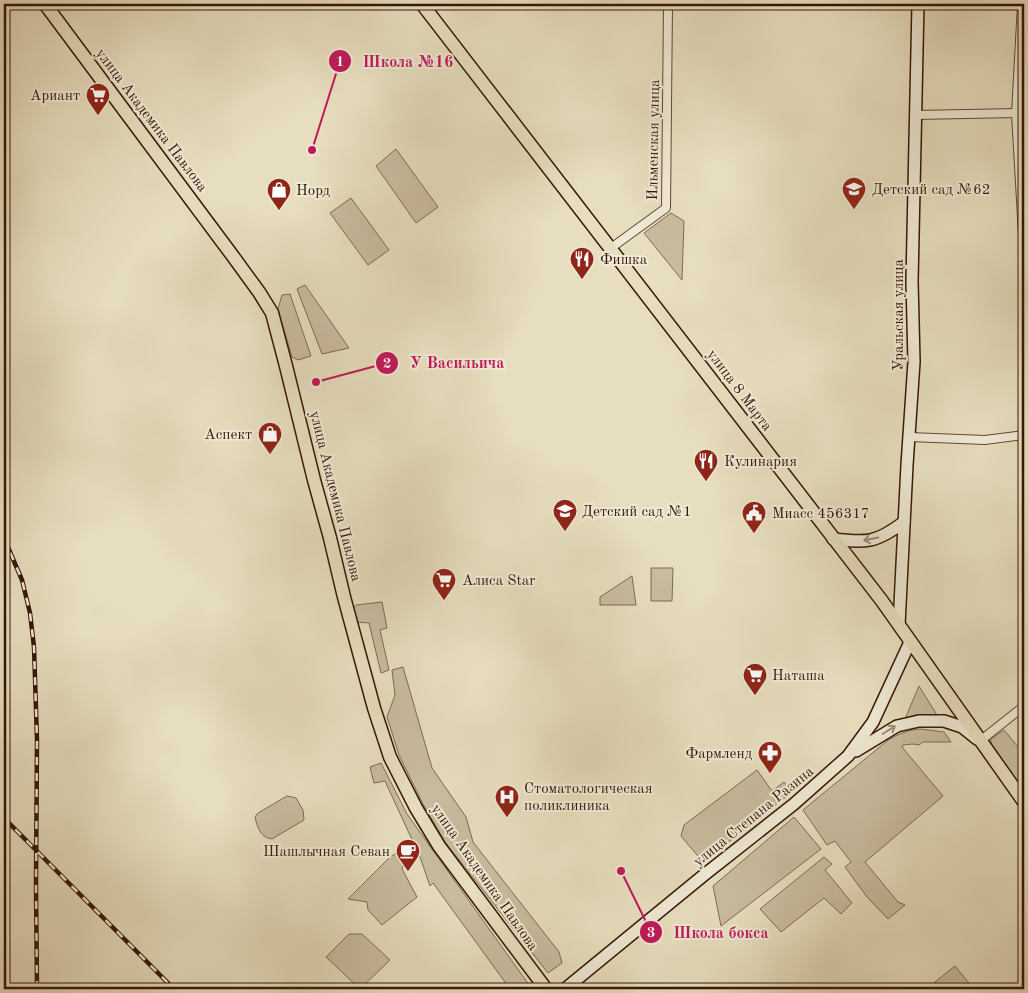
<svg xmlns="http://www.w3.org/2000/svg" width="1028" height="993" font-family="'Old Standard TT',serif">
  <rect width="100%" height="100%" fill="#e7debf"/>
  <filter id="stains"><feTurbulence type="fractalNoise" baseFrequency=".004" numOctaves="4"/><feColorMatrix values="0 0 0 0 .2 0 0 0 0 .09 0 0 0 0 .02 0 0 0 .5 -.17"/></filter>
  <radialGradient id="worn" r=".72"><stop offset=".6" stop-color="#630" stop-opacity="0"/><stop offset="1" stop-color="#630" stop-opacity=".3"/></radialGradient>
  <!-- green -->
  <g fill="#c9bca0" stroke="#806953">
    <polygon points="396,149 438,207 416,223 376,166"/>
    <polygon points="351,198 389,250 368,265 330,213"/>
    <polygon points="671,213 684,221 682,280 644,233"/>
    <polygon points="305,285 349,348 322,354 297,289"/>
    <polygon points="290,294 311,356 298,360 292,357 278,309 282,295"/>
    <polygon points="651,568 673,568 672,601 651,601"/>
    <polygon points="632,576 636,605 600,605 600,597"/>
    <polygon points="382,602 387,628 380,630 389,670 381,673 369,623 355,622 352,610 356,605"/>
    <polygon points="403,667 432,768 466,817 473,842 559,952 562,963 548,973 445,842 423,804 399,755 387,717 395,695 392,670"/>
    <polygon points="919,686 937,715 916,715 905,719"/>
    <path d="M 921,729 L 944,732 L 951,742 L 923,742 L 919,745 L 913,744 L 903,745 L 902,747 L 943,796 L 865,862 L 898,902 L 905,905 L 888,919 L 867,897 L 845,867 L 851,862 L 835,841 L 827,845 L 803,810 L 887,741 C 898,734 908,730 921,729 Z"/>
    <polygon points="1004,730 1024,754 1024,792 991,752 991,739"/>
    <polygon points="381,763 407,814 532,989 510,989 433,883 430,886 420,857 385,781 374,783 370,767"/>
    <polygon points="757,770 772,791 784,782 792,792 703,862 681,836 684,825"/>
    <path d="M 287,796 L 296,798 L 303,810 L 304,820 L 272,839 C 261,838 257,827 255,817 L 258,813 Z"/>
    <polygon points="794,817 821,849 721,926 713,886"/>
    <polygon points="399,852 405,860 402,869 417,897 382,925 368,910 367,902 348,899 390,857"/>
    <polygon points="824,857 832,864 825,870 852,903 841,914 824,898 781,932 760,909"/>
    <polygon points="349,934 362,934 390,960 360,989 326,957"/>
    <polygon points="955,966 974,989 941,989 935,982"/>
  </g>
  <g fill="none" stroke-linecap="round" stroke-linejoin="round">
    <!-- stream -->
    <polyline stroke="#7d654f" stroke-width="2.5" points="4,989 21,989"/>
    <defs>
      <g id="street">
        <polyline points="1022,4 1016,114 1024,252"/>
        <polyline points="915,115 1024,113"/>
        <polyline points="611,248 666,208 668,4"/>
        <polyline points="909,437 985,440 1024,435"/>
        <polyline points="980,741 1024,706"/>
      </g>
      <g id="secondary">
        <path d="M 833,539 C 867,543 876,543 904,522"/>
        <polyline points="899,625 907,465 914,362 912,281 918,4"/>
        <polyline points="856,751 897,726 919,721 944,721 962,727 977,739"/>
        <polyline points="565,989 704,875 794,804 848,756 873,722 910,642"/>
      </g>
      <g id="primary">
        <polyline points="45,4 232,255 259,292 272,313 286,366 314,480 330,538 344,597 374,708 390,757 416,808 439,846 546,989"/>
        <polyline points="422,4 882,601 1024,802"/>
      </g>
    </defs>
    <!-- street casing -->
    <use href="#street" stroke="#634834" stroke-width="10"/>
    <!-- secondary casing -->
    <use href="#secondary" stroke="#371606" stroke-width="14"/>
    <!-- primary casing -->
    <use href="#primary" stroke="#371606" stroke-width="15"/>
    <!-- street -->
    <use href="#street" stroke="#efead5" stroke-width="8"/>
    <!-- secondary -->
    <use href="#secondary" stroke="#efead5" stroke-width="11"/>
    <!-- primary -->
    <use href="#primary" stroke="#e7debf" stroke-width="12"/>
    <defs>
      <g id="rail">
        <polyline points="4,538 22,580 30,613 34,647 37,740 36,886 37,989"/>
        <polyline points="4,818 174,989"/>
      </g>
    </defs>
    <!-- rail casing -->
    <use href="#rail" stroke="#371606" stroke-width="4.5"/>
    <!-- rail -->
    <use href="#rail" stroke="#efead5" stroke-width="2.5" stroke-dasharray="8" stroke-linecap="butt"/>
  </g>
  <!-- one-way arrows -->
  <defs><path id="oneway-shaft" d="M-6 0H5M1.5-3L5.5 0L1.5 3" fill="none" stroke-width="1.6" stroke-linecap="round" stroke-linejoin="round" transform="scale(1.25)"/></defs>
  <g stroke="#9c8b78">
    <use href="#oneway-shaft" transform="translate(871 539) rotate(168)"/>
    <use href="#oneway-shaft" transform="translate(889 730) rotate(-32)"/>
  </g>
  <!-- icons -->
  <defs>
    <symbol id="supermarket-pin" viewBox="-11 -11 22 30"><path d="M0 17L-7.5 6A9.5 9.5 0 1 1 7.5 6Z" fill="#8f2418" stroke="#efead5"/><path d="M-6-5.5h2.5l.6 2H6L4.5 2H-2.5L-4.4-4H-6ZM-1.5 3.2a1.3 1.3 0 1 0 .1 0ZM3 3.2a1.3 1.3 0 1 0 .1 0Z" fill="#fff"/></symbol>
    <symbol id="school-pin" viewBox="-11 -11 22 30"><path d="M0 17L-7.5 6A9.5 9.5 0 1 1 7.5 6Z" fill="#8f2418" stroke="#efead5"/><path d="M0-5L7-2L0 1L-7-2ZM-4 1L0 2.5L4 1V4Q0 6-4 4Z" fill="#fff"/></symbol>
    <symbol id="shop-pin" viewBox="-11 -11 22 30"><path d="M0 17L-7.5 6A9.5 9.5 0 1 1 7.5 6Z" fill="#8f2418" stroke="#efead5"/><path d="M-5-2.5h2.3a2.7 3.5 0 0 1 5.4 0H5L5.5 6h-11ZM-1.5-2.5h3a1.5 2.3 0 0 0-3 0Z" fill="#fff"/></symbol>
    <symbol id="restaurant-pin" viewBox="-11 -11 22 30"><path d="M0 17L-7.5 6A9.5 9.5 0 1 1 7.5 6Z" fill="#8f2418" stroke="#efead5"/><path d="M-5-6h1v4h1v-4h1v4h1v-4h1v5L-1.5 .5V6h-2V.5L-5-1ZM5-6V6H3V1.5H1.5Q1.5-4 5-6Z" fill="#fff"/></symbol>
    <symbol id="civic-pin" viewBox="-11 -11 22 30"><path d="M0 17L-7.5 6A9.5 9.5 0 1 1 7.5 6Z" fill="#8f2418" stroke="#efead5"/><path d="M-.6-6.5H3V-4.5H.6V-3L4-1V1h2V6H-6V1h2V-1L-.6-3ZM-1.2 2.5V6h2.4V2.5Z" fill="#fff"/></symbol>
    <symbol id="pharmacy-pin" viewBox="-11 -11 22 30"><path d="M0 17L-7.5 6A9.5 9.5 0 1 1 7.5 6Z" fill="#8f2418" stroke="#efead5"/><path d="M-2-6h4v4h4v4h-4v4h-4v-4h-4v-4h4Z" fill="#fff"/></symbol>
    <symbol id="hospital-pin" viewBox="-11 -11 22 30"><path d="M0 17L-7.5 6A9.5 9.5 0 1 1 7.5 6Z" fill="#8f2418" stroke="#efead5"/><path d="M-5-5h3v3.5h4V-5h3V5h-3V1.5h-4V5h-3Z" fill="#fff"/></symbol>
    <symbol id="cafe-pin" viewBox="-11 -11 22 30"><path d="M0 17L-7.5 6A9.5 9.5 0 1 1 7.5 6Z" fill="#8f2418" stroke="#efead5"/><path d="M-5.5-4.5H6V0H3Q3 3.5 0 3.5H-2.5Q-5.5 3.5-5.5 0ZM3-3.2v2h1.7v-2ZM-6 4.5H4V6H-6Z" fill="#fff"/></symbol>
  </defs>
  <g fill-rule="evenodd">
    <use href="#supermarket-pin" x="84" y="81" width="28" height="38"/>
    <use href="#school-pin" x="840" y="175" width="28" height="38"/>
    <use href="#shop-pin" x="265" y="176" width="28" height="38"/>
    <use href="#restaurant-pin" x="568" y="245" width="28" height="38"/>
    <use href="#shop-pin" x="256" y="420" width="28" height="38"/>
    <use href="#restaurant-pin" x="692" y="447" width="28" height="38"/>
    <use href="#school-pin" x="551" y="497" width="28" height="38"/>
    <use href="#civic-pin" x="740" y="499" width="28" height="38"/>
    <use href="#supermarket-pin" x="430" y="566" width="28" height="38"/>
    <use href="#supermarket-pin" x="741" y="661" width="28" height="38"/>
    <use href="#pharmacy-pin" x="756" y="739" width="28" height="38"/>
    <use href="#hospital-pin" x="493" y="783" width="28" height="38"/>
    <use href="#cafe-pin" x="394" y="837" width="28" height="38"/>
  </g>
  <g text-anchor="middle" stroke-width="4" stroke-linejoin="round" paint-order="stroke">
    <!-- poi labels -->
    <g font-size="15" fill="#371606" stroke="#efead5" text-anchor="start">
      <text x="80" y="100" text-anchor="end">Ариант</text>
      <text x="872" y="194">Детский сад №62</text>
      <text x="296" y="195">Норд</text>
      <text x="600" y="264">Фишка</text>
      <text x="252" y="439" text-anchor="end">Аспект</text>
      <text x="724" y="466">Кулинария</text>
      <text x="582" y="516">Детский сад №1</text>
      <text x="772" y="518">Миасс 456317</text>
      <text x="462" y="585">Алиса Star</text>
      <text x="772" y="680">Наташа</text>
      <text x="752" y="758" text-anchor="end">Фармленд</text>
      <text x="524" y="793">Стоматологическая<tspan x="524" dy="17">поликлиника</tspan></text>
      <text x="390" y="856" text-anchor="end">Шашлычная Севан</text>
    </g>
    <!-- street labels -->
    <g font-size="15" fill="#371606" stroke="#efead5">
      <text transform="translate(152 120) rotate(53)" y="5">улица Академика Павлова</text>
      <text transform="translate(653 140) rotate(-89)" y="5">Ильменская улица</text>
      <text transform="translate(898 315) rotate(-90)" y="5">Уральская улица</text>
      <text transform="translate(740 390) rotate(53)" y="5">улица 8 Марта</text>
      <text transform="translate(336 496) rotate(76)" y="5">улица Академика Павлова</text>
      <text transform="translate(753 816) rotate(-39)" y="5">улица Степана Разина</text>
      <text transform="translate(485 877) rotate(55)" y="5">улица Академика Павлова</text>
    </g>
  </g>
  <!-- callouts -->
  <path fill="none" stroke="#c2185b" stroke-width="2" d="M312 150L340 61M316 382L387 363M621 871L651 932"/>
  <g fill="#c2185b" stroke="#efead5" stroke-width="2">
    <circle cx="312" cy="150" r="5"/>
    <circle cx="316" cy="382" r="5"/>
    <circle cx="621" cy="871" r="5"/>
    <circle cx="340" cy="61" r="12"/>
    <circle cx="387" cy="363" r="12"/>
    <circle cx="651" cy="932" r="12"/>
  </g>
  <g font-size="15" text-anchor="middle" font-weight="bold" fill="#fff">
    <text x="340" y="66">1</text>
    <text x="387" y="368">2</text>
    <text x="651" y="937">3</text>
  </g>
  <g font-size="16" text-anchor="middle" font-weight="bold" fill="#c2185b" stroke="#efead5" stroke-width="4" stroke-linejoin="round" paint-order="stroke">
    <text x="408" y="67">Школа №16</text>
    <text x="457" y="368">У Васильича</text>
    <text x="721" y="938">Школа бокса</text>
  </g>
  <!-- margin -->
  <rect width="1028" height="993" fill="none" stroke="#e7debf" stroke-width="20"/>
  <rect x="5" y="5" width="1018" height="983" fill="none" stroke="#371606" stroke-width="2.5"/>
  <rect x="10" y="10" width="1008" height="973" fill="none" stroke="#371606"/>
  <rect width="100%" height="100%" filter="url(#stains)"/>
  <rect width="100%" height="100%" fill="url(#worn)"/>
</svg>
